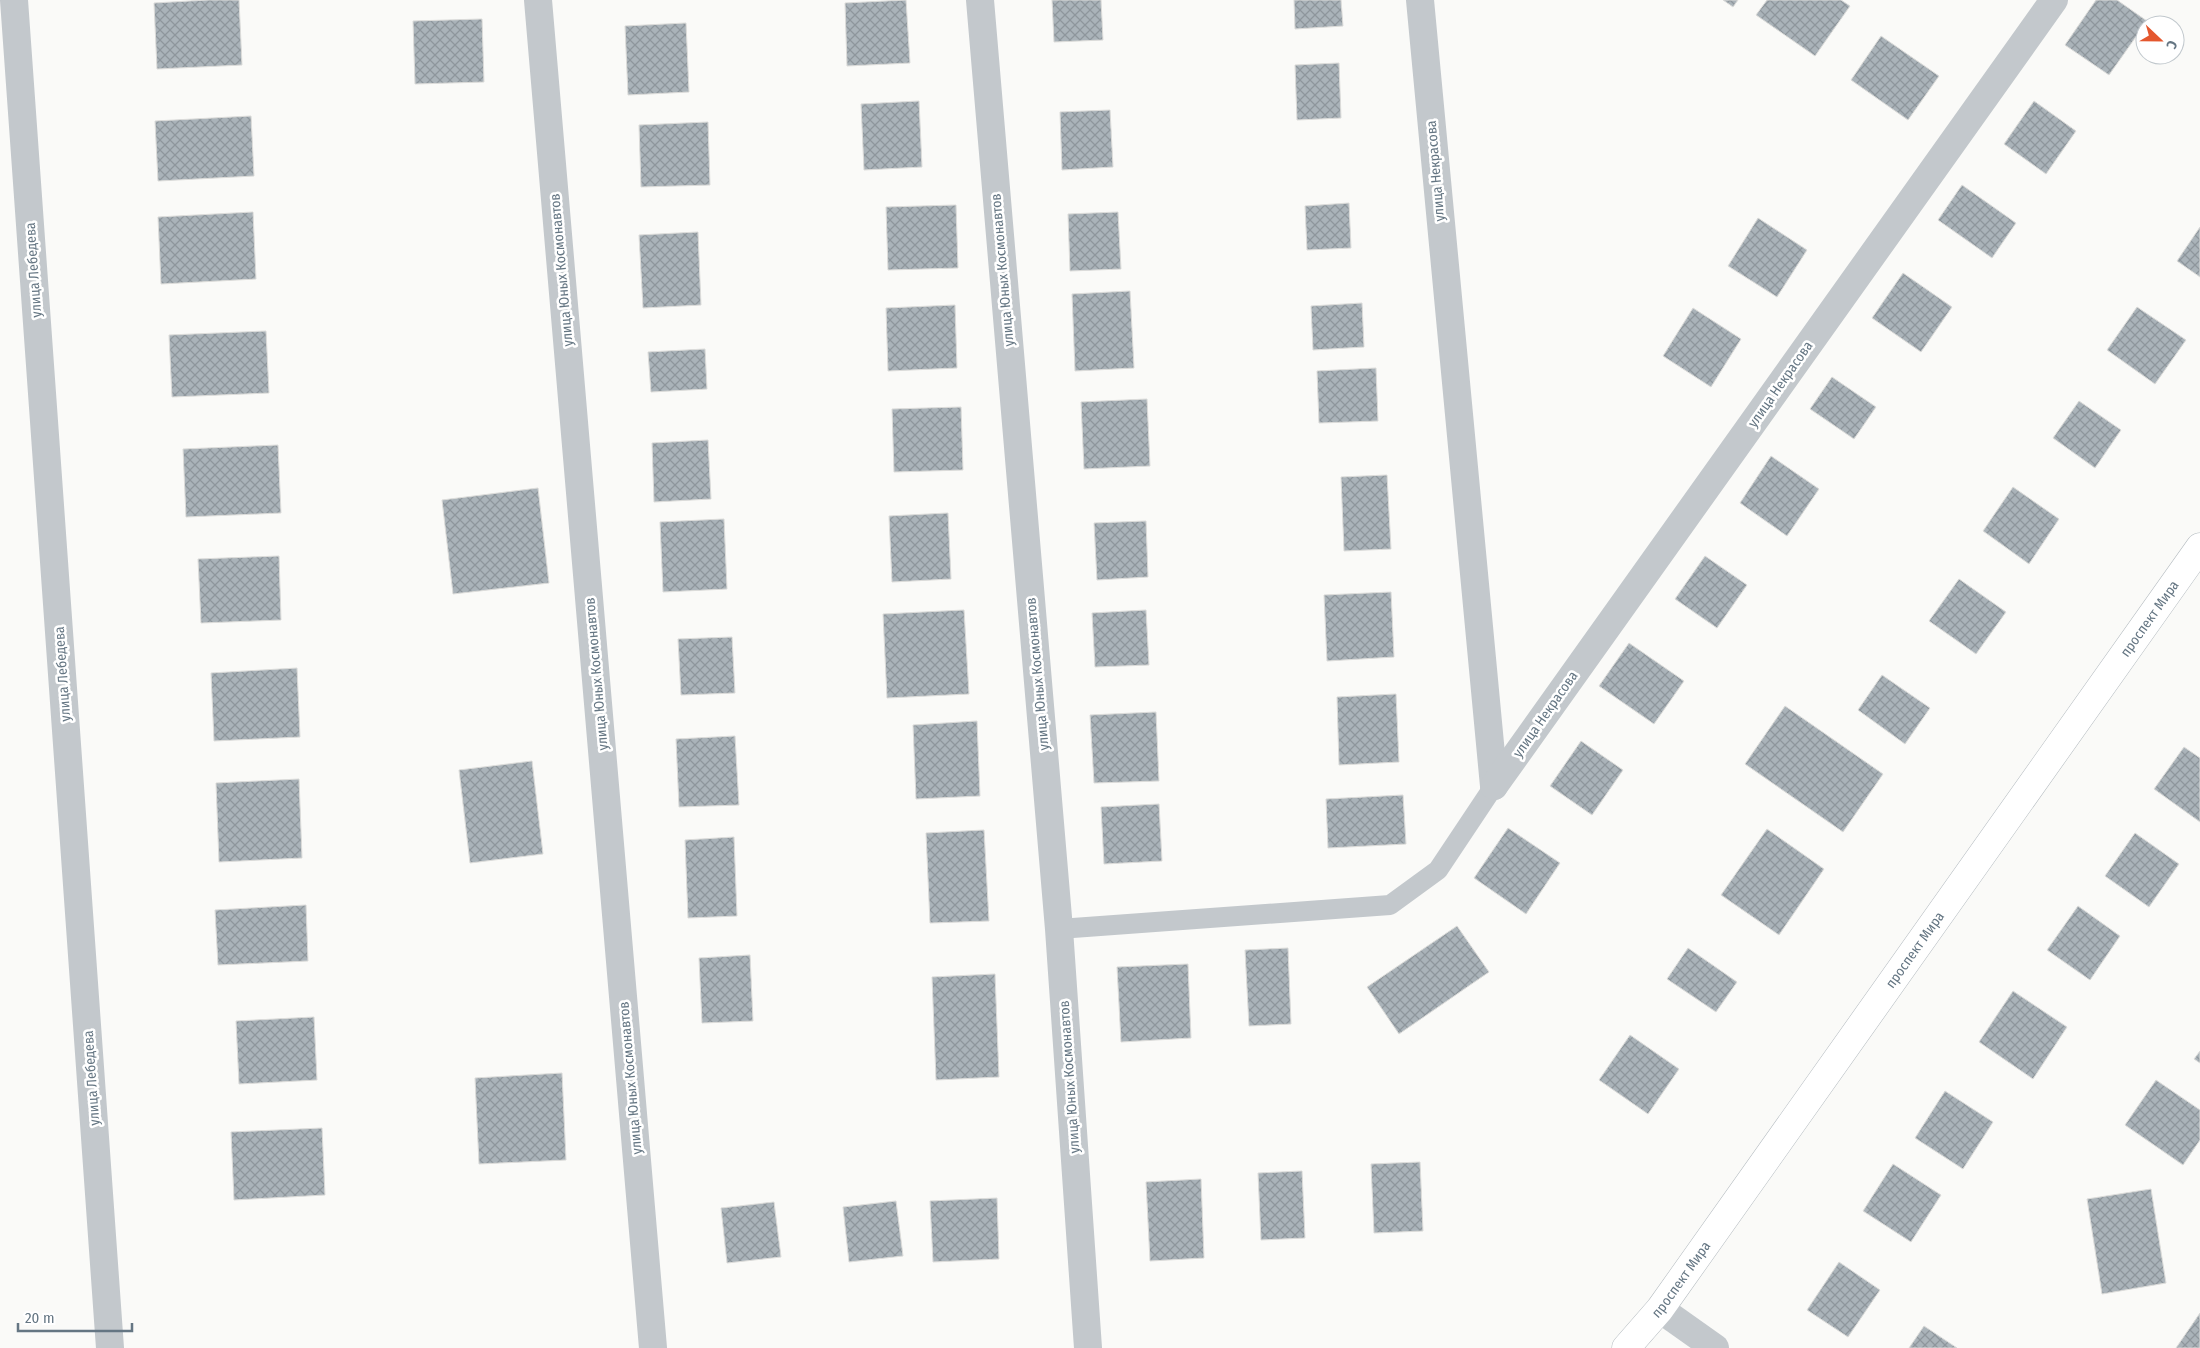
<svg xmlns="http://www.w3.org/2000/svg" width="2200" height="1348" font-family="'Fira Sans Condensed',sans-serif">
  <defs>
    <pattern id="building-cross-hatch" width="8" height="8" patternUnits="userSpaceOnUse" patternTransform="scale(1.25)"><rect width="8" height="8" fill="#aab3b9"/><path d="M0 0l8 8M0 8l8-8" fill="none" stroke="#8e969c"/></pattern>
  </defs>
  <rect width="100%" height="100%" fill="#fafaf8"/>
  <!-- building -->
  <g fill="url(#building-cross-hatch)" stroke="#dcdcda">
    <polygon points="208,0 239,0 242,65 157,69 154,3"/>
    <polygon points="906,0 910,63 847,66 845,3"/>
    <polygon points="1052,0 1101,0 1103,40 1054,42"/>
    <polygon points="1294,0 1341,0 1343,26 1295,29"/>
    <polygon points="1723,0 1738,0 1733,7"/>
    <polygon points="1767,0 1841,0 1850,6 1815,56 1756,15"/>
    <polygon points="2096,0 2117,0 2147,21 2109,75 2065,45"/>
    <polygon points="482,19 484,82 415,84 413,21"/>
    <polygon points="686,23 689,92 628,95 625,26"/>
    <polygon points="1881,36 1939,76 1908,120 1851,80"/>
    <polygon points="1339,63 1341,118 1297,120 1295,65"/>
    <polygon points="919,101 922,167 864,170 861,104"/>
    <polygon points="2034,101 2076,131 2046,174 2004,144"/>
    <polygon points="1110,110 1113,167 1062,170 1060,112"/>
    <polygon points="251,116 254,176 158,181 155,121"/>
    <polygon points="708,122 710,185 641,187 639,125"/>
    <polygon points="1962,185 2016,223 1992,258 1938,220"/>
    <polygon points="1349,203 1351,248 1307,250 1305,206"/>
    <polygon points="956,205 958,268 888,270 886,207"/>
    <polygon points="253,212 256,279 161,284 158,217"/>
    <polygon points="1118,212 1121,269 1070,271 1068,214"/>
    <polygon points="1758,218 1807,250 1777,297 1728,266"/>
    <polygon points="2200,227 2200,277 2177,261"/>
    <polygon points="698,232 701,305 643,308 639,235"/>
    <polygon points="1903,273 1952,307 1921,352 1872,318"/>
    <polygon points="1130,291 1134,368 1075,371 1072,294"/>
    <polygon points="1362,303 1364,347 1313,350 1311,306"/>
    <polygon points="955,305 957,368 888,371 886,308"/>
    <polygon points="2137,307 2186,340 2155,384 2107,350"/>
    <polygon points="1693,308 1741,339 1711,387 1663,356"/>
    <polygon points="266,331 269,393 172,397 169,335"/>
    <polygon points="705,349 707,389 651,392 648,352"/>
    <polygon points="1376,368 1378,421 1319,423 1317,371"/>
    <polygon points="1832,377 1876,407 1854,439 1810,409"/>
    <polygon points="1147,399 1150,466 1084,469 1081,402"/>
    <polygon points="2079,401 2121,430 2095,468 2053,438"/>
    <polygon points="961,407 963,470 894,472 892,409"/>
    <polygon points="708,440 711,499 654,502 652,443"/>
    <polygon points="278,445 281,513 186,517 183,449"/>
    <polygon points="1771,456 1819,489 1787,536 1740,503"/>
    <polygon points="1387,475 1391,549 1344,551 1341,477"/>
    <polygon points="2013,487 2059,519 2029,564 1983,531"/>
    <polygon points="538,488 549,583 453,594 442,500"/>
    <polygon points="948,513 951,579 892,582 889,516"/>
    <polygon points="724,519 727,589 663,592 660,522"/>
    <polygon points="1146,521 1148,577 1097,580 1094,523"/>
    <polygon points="279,556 281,620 201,623 198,559"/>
    <polygon points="1705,556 1747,585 1717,628 1675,599"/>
    <polygon points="1959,579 2006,612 1976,654 1929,621"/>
    <polygon points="1391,592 1394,657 1327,661 1324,595"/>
    <polygon points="964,610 969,694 887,698 883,614"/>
    <polygon points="1146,610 1149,665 1095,667 1092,613"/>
    <polygon points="732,637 735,693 681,695 678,639"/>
    <polygon points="1629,643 1684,681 1654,724 1599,686"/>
    <polygon points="297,668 300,737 214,741 211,673"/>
    <polygon points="1882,675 1930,708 1905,744 1858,710"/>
    <polygon points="1396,694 1399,762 1339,765 1337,697"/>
    <polygon points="1785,706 1883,774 1843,832 1745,764"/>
    <polygon points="1156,712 1159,781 1094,783 1090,715"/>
    <polygon points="977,721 980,796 916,799 913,725"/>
    <polygon points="735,736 739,805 679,807 676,739"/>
    <polygon points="1581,741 1623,770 1592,815 1550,786"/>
    <polygon points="2184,747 2200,758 2200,822 2154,789"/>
    <polygon points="532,761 543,854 470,863 459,770"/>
    <polygon points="299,779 302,858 219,862 216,783"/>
    <polygon points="1403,795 1406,844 1328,848 1326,799"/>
    <polygon points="1159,804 1162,861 1104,864 1101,807"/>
    <polygon points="1508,828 1560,863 1526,914 1474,878"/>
    <polygon points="1767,829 1824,869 1779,935 1721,895"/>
    <polygon points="984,830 989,921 930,923 926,833"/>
    <polygon points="2135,833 2179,864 2149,907 2105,876"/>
    <polygon points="734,837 737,916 688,918 685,840"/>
    <polygon points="306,905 308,961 218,965 215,910"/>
    <polygon points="2078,906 2120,936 2090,980 2047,950"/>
    <polygon points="1457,926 1489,972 1399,1034 1367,987"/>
    <polygon points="1288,948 1291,1024 1249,1026 1245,950"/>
    <polygon points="1688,948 1737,982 1716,1012 1667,979"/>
    <polygon points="750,955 753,1021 702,1023 699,958"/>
    <polygon points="1188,964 1191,1038 1121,1042 1117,967"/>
    <polygon points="995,974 999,1077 936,1080 932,977"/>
    <polygon points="2013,991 2067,1027 2033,1079 1979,1042"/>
    <polygon points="314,1017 317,1080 239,1084 236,1021"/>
    <polygon points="1630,1035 1679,1069 1648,1114 1599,1080"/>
    <polygon points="2200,1051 2200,1063 2194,1059"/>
    <polygon points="562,1073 566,1160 479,1164 475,1078"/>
    <polygon points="2156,1080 2200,1110 2200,1140 2183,1165 2125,1125"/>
    <polygon points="1945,1091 1993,1122 1963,1169 1915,1138"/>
    <polygon points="322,1128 325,1195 234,1200 231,1132"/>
    <polygon points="1420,1162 1423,1231 1374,1233 1371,1164"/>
    <polygon points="1893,1164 1941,1195 1911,1242 1863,1211"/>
    <polygon points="1302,1171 1305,1238 1261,1240 1258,1173"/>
    <polygon points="1201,1179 1204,1258 1150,1261 1146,1182"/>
    <polygon points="2151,1189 2166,1283 2102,1294 2087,1199"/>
    <polygon points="997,1198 999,1259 933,1262 930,1201"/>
    <polygon points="896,1201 903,1256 849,1262 843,1207"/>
    <polygon points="774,1202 781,1257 727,1263 721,1208"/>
    <polygon points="1839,1262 1880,1290 1848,1337 1807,1310"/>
    <polygon points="2200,1313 2200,1348 2176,1348"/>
    <polygon points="1924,1326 1957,1348 1909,1348"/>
  </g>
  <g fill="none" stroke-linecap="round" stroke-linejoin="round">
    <defs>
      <g id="secondary">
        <path id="s1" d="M 1626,1348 L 1660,1309 L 2200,547"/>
      </g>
    </defs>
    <!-- secondary casing -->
    <use href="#secondary" stroke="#b3babf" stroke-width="29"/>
    <!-- lane -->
    <polyline stroke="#c3c8cc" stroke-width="20" points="1059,929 1390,905 1438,870 1494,786"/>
    <!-- street -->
    <g stroke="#c3c8cc" stroke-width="28">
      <polyline points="14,0 110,1348"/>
      <polyline points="538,0 653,1348"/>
      <polyline points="980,0 1059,929 1088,1348"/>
      <polyline points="1420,0 1494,786"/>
      <polyline points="1494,786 2054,0"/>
      <polyline points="1660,1309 1715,1348"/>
    </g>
    <!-- secondary -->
    <use href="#secondary" stroke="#fff" stroke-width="28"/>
  </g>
  <g text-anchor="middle" stroke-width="5" stroke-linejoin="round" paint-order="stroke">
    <!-- street labels -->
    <g font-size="14" fill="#657683" stroke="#fff">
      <text transform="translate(1435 171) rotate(-95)" y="5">улица Некрасова</text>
      <text transform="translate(33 270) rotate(-94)" y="5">улица Лебедева</text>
      <text transform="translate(561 270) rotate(-95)" y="5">улица Юных Космонавтов</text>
      <text transform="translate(1002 270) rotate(-95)" y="5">улица Юных Космонавтов</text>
      <text transform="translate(1780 384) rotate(-55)" y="5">улица Некрасова</text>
      <text dy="5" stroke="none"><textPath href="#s1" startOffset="898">проспект Мира</textPath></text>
      <text transform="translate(62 674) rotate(-94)" y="5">улица Лебедева</text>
      <text transform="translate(596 674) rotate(-95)" y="5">улица Юных Космонавтов</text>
      <text transform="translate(1037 674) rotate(-95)" y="5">улица Юных Космонавтов</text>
      <text transform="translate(1545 714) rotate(-55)" y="5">улица Некрасова</text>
      <text dy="5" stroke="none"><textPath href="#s1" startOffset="492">проспект Мира</textPath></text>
      <text transform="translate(1069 1077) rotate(-94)" y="5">улица Юных Космонавтов</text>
      <text transform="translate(91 1078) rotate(-94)" y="5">улица Лебедева</text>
      <text transform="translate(630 1078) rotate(-95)" y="5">улица Юных Космонавтов</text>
      <text dy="5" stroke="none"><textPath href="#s1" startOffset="88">проспект Мира</textPath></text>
    </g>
  </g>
  <!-- north arrow -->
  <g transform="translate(2160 40) rotate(112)"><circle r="24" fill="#ffffff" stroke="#c1c8cd"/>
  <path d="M0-4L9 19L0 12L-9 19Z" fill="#e4572e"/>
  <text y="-8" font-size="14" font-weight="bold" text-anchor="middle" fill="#657683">С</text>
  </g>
  <!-- scale -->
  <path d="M18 1323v8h114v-8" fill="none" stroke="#657683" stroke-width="2.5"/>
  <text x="25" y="1323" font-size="15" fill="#657683" stroke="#ffffff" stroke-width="4" paint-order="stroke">20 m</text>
</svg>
